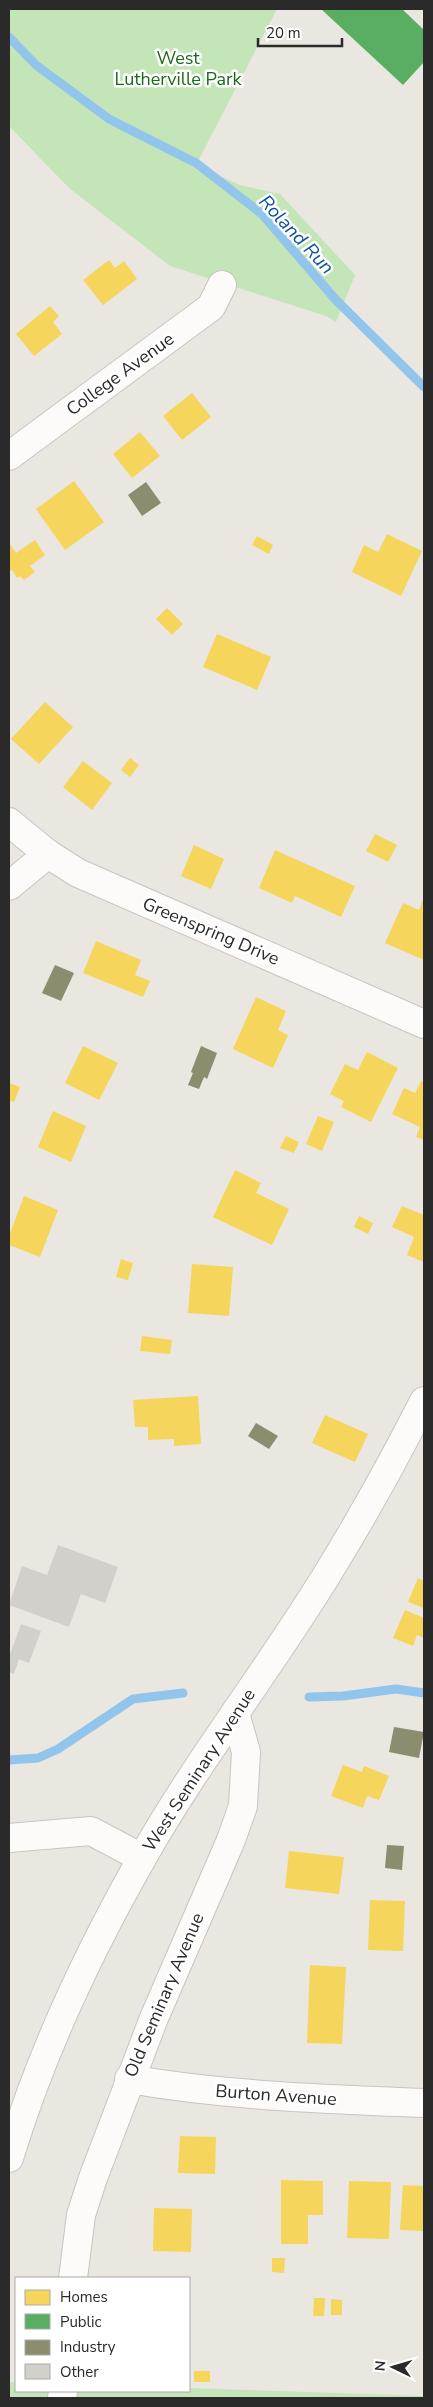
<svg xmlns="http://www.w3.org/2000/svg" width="433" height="2407" font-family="'Nunito Sans',sans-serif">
  <rect width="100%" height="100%" fill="#e9e7e0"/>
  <!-- green -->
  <g fill="#c3e5b8">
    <polygon points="9,9 277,9 196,165 240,185 280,194 355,275 336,322 326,316 170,266 69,188 9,126"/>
    <polygon points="9,2382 16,2382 16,2391 189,2391 189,2388 424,2396 424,2398 9,2398"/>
  </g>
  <!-- homes -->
  <g fill="#f6d55c">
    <polygon points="109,260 115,268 124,261 137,279 103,305 83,280"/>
    <polygon points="50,306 59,316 53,322 62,334 34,356 16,334"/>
    <polygon points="192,393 211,417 182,440 163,416"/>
    <polygon points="140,432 160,456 132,478 113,454"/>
    <polygon points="74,481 104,522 65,550 36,509"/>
    <polygon points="387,534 422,551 401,596 352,572 364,545 378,552"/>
    <polygon points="257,536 273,545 269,554 252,545"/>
    <polygon points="35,540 45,555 30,566 35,572 24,580 20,576 17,578 12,570 9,572 9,543 16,553"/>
    <polygon points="167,608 183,624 172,635 156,619"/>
    <polygon points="217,634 271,657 257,690 203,667"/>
    <polygon points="45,702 73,727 39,764 11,739"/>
    <polygon points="130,758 139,765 130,777 121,770"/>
    <polygon points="83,761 112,783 92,810 63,787"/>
    <polygon points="375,834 397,845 388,862 366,851"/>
    <polygon points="194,845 224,859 211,889 181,876"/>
    <polygon points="275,850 355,886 341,917 295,896 292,903 259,888"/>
    <polygon points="424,897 424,960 385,943 403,903 419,910"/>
    <polygon points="96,941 141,960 135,975 150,981 143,997 83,973"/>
    <polygon points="256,997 286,1011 278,1030 288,1035 273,1068 233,1049"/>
    <polygon points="83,1046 118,1063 99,1100 65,1083"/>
    <polygon points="367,1052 398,1068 371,1122 341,1107 344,1101 330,1094 345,1064 358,1070"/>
    <polygon points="421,1081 424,1082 424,1140 416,1137 420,1127 392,1114 404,1088 415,1093"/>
    <polygon points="9,1083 20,1087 14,1102 9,1100"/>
    <polygon points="53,1111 86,1126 71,1162 38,1147"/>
    <polygon points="318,1116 334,1122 322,1151 306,1144"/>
    <polygon points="286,1136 299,1142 294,1153 280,1148"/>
    <polygon points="235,1170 261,1183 256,1193 289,1209 272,1245 213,1217"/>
    <polygon points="24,1196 58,1210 40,1257 9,1245 9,1236"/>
    <polygon points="402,1206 424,1215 424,1262 407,1255 414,1237 392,1227"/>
    <polygon points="359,1216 373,1223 368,1234 354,1227"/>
    <polygon points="121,1259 133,1263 128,1280 116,1277"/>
    <polygon points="192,1264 233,1267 229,1316 188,1313"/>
    <polygon points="142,1336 172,1340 170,1354 140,1351"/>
    <polygon points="198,1396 201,1444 174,1446 174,1439 148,1440 148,1427 135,1427 133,1400"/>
    <polygon points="325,1415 368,1434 355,1462 312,1443"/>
    <polygon points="418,1578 424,1581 424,1608 408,1602"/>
    <polygon points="405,1610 424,1618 424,1638 417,1635 413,1646 393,1638"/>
    <polygon points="343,1765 362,1772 364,1766 389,1776 379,1800 367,1796 363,1808 331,1796"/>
    <polygon points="289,1851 344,1857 339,1894 285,1888"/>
    <polygon points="370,1900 405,1901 403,1951 368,1950"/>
    <polygon points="310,1965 346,1967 342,2044 307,2043"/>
    <polygon points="180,2136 216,2137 215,2174 178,2173"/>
    <polygon points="281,2180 323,2181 323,2215 308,2215 308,2244 281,2244"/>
    <polygon points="349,2181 391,2182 389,2239 347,2238"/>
    <polygon points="403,2185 424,2186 424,2231 400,2230"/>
    <polygon points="154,2208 192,2209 191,2252 153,2251"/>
    <polygon points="272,2258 285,2258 284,2273 272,2272"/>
    <polygon points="314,2298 325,2298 324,2316 313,2316"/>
    <polygon points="331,2299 342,2300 342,2315 331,2315"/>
    <rect x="194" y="2371" width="16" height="11"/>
  </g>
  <!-- public -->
  <polygon fill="#5aae61" points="321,9 402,9 424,30 424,62 403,85"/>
  <!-- industry -->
  <g fill="#8c8c6e">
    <polygon points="146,482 161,503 142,516 128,495"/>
    <polygon points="55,965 74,973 61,1001 42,993"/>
    <polygon points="201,1046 217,1053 207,1079 204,1077 199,1089 188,1085 193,1073 191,1072"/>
    <polygon points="256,1423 278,1436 269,1449 248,1436"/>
    <polygon points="394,1727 424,1732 419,1758 389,1752"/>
    <polygon points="387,1845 404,1846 402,1870 385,1868"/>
  </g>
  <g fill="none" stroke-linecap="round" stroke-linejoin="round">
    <!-- stream -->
    <g stroke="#92c5ec" stroke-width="9">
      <polyline points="9,37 36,65 109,119 196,163 262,214 335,299 424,387"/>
      <polyline points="309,1697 343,1696 396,1689 424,1693"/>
      <polyline points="9,1760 38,1758 58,1749 133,1699 183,1693"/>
    </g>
  </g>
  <!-- building -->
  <g fill="#d2d0cb">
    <polygon points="58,1545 118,1567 105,1603 81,1594 69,1627 9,1605 22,1566 47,1575"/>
    <polygon points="21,1624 41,1631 29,1663 19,1659 14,1674 9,1672 9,1657"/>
  </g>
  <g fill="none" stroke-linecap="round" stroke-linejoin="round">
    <defs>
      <g id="minor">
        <polyline points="9,456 211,307 222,285"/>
        <polyline points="9,822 48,854 78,873 424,1024"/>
        <polyline points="9,886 48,854"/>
        <polyline points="9,1838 91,1831 142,1858"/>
        <path d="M 129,2079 C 227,2096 325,2099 424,2103"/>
        <polyline points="73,2278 81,2215 93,2178 154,2018 231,1840 243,1806 246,1752 235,1713"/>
        <polyline points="62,2398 63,2391"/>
      </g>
      <path id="secondary" d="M 9,2158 C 41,2053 87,1955 141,1860 C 198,1759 271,1667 331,1568 C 364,1514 395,1458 424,1401"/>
    </defs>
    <!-- minor casing -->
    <use href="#minor" stroke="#c6c5c5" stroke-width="30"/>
    <!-- secondary casing -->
    <use href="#secondary" stroke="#c6c5c5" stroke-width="30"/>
    <!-- minor -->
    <use href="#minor" stroke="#fcfbfa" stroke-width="28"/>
    <!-- secondary -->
    <use href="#secondary" stroke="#fcfbfa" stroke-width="28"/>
  </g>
  <g text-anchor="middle" stroke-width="5" stroke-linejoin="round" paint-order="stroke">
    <!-- park labels -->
    <g font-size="18" fill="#1b6919" stroke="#fff">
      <text x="178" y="64">West<tspan x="178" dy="21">Lutherville Park</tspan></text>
    </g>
    <!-- street labels -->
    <g font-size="18" fill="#2a2a2a" stroke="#fff">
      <text transform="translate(120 374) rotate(-36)" y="6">College Avenue</text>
      <text transform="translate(211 931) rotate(23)" y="6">Greenspring Drive</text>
      <text transform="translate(199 1770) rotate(-57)" y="6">West Seminary Avenue</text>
      <text transform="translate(164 1995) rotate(-67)" y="6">Old Seminary Avenue</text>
      <text transform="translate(276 2095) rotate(4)" y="6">Burton Avenue</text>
    </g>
    <!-- water labels -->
    <g font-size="19" font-style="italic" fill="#0b519e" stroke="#fff">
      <text transform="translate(297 234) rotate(47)" y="7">Roland Run</text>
    </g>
  </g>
  <!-- border -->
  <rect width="433" height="2407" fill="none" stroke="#2a2a2a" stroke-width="20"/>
  <!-- legend -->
  <rect x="15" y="2277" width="175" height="115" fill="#ffffff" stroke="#aaaaaa"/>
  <rect x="25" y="2290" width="25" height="15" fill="#f6d55c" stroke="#aaaaaa"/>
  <text x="60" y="2302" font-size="15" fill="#2a2a2a">Homes</text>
  <rect x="25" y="2314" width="25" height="15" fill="#5aae61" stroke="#aaaaaa"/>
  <text x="60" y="2327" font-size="15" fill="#2a2a2a">Public</text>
  <rect x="25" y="2340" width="25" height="15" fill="#8c8c6e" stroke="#aaaaaa"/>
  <text x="60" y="2352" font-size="15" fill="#2a2a2a">Industry</text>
  <rect x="25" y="2364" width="25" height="15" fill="#d2d0cb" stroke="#aaaaaa"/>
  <text x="60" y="2377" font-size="15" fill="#2a2a2a">Other</text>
  <!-- north arrow -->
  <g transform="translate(393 2367) rotate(275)" stroke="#ffffff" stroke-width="4" paint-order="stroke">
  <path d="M0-4L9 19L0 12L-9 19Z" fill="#2a2a2a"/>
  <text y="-8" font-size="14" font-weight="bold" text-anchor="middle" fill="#2a2a2a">N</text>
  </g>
  <!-- scale -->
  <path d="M258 38v8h84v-8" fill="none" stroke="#2a2a2a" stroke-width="2.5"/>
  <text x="266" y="38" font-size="15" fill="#2a2a2a" stroke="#ffffff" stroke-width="4" paint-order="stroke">20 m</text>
</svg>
